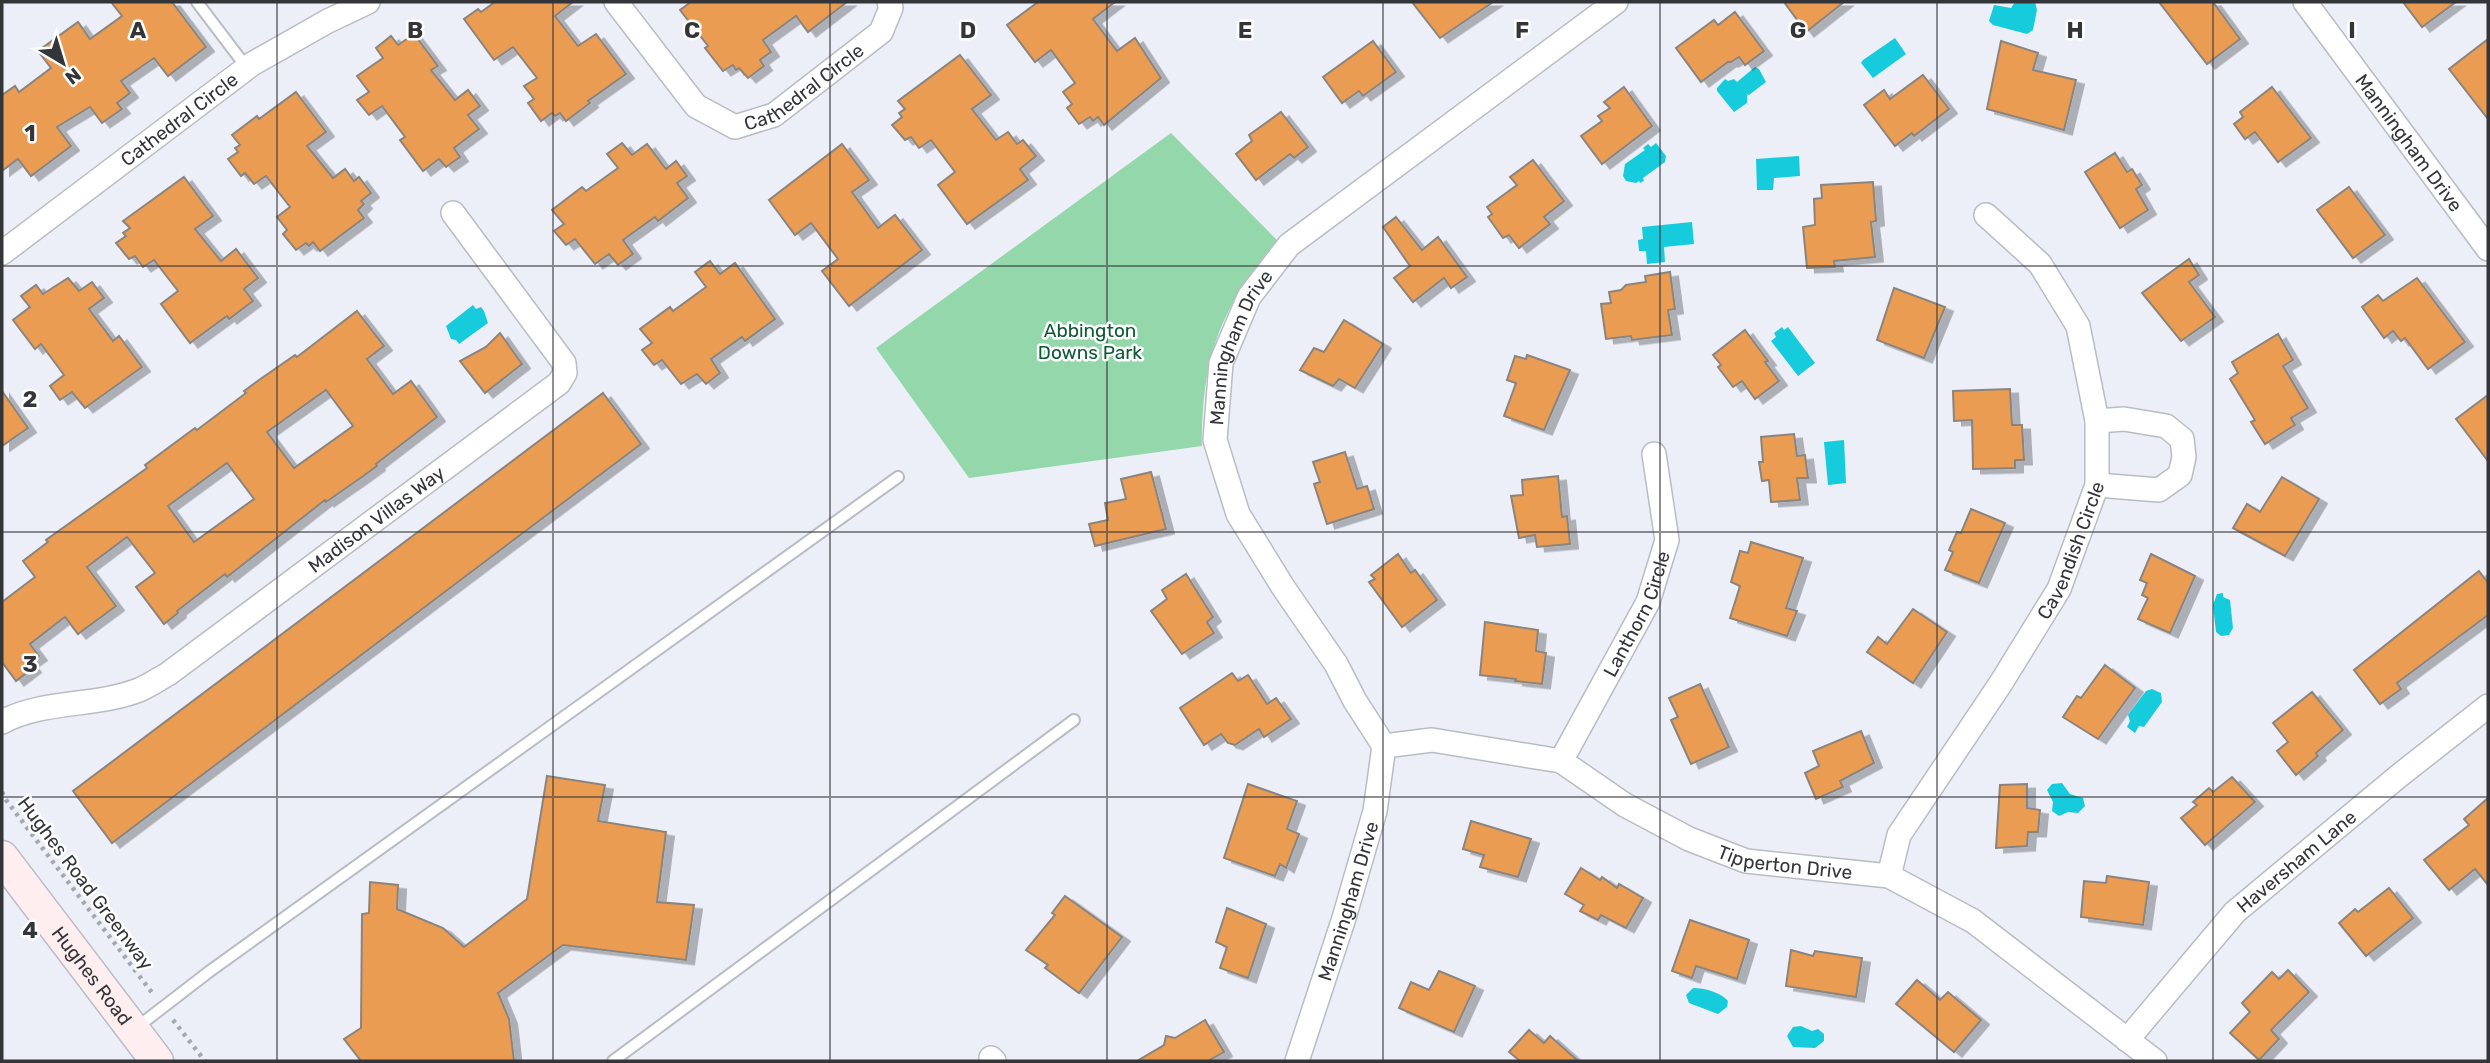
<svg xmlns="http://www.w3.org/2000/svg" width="2490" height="1063" font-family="Rubik,sans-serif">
  <defs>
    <filter id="shadow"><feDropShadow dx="8" dy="4.5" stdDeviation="0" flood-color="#0004"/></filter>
  </defs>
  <rect width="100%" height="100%" fill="#eceff8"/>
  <!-- green -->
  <path fill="#93d7aa" d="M 1171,133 L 1277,240 C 1220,310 1202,355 1202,446 L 969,478 L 876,348 Z"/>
  <!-- water -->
  <g fill="#16ccdc">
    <polygon points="2015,2 2035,2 2037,10 2033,30 2027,34 1993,25 1989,21 1994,5 2011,8"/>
    <polygon points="1895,38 1906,54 1873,78 1861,63 1863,60"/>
    <polygon points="1755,67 1759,69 1766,82 1749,95 1747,94 1747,103 1734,112 1717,91 1717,88 1725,79 1728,81 1734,79 1737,82"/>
    <polygon points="1656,143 1666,156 1665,162 1643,178 1644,181 1640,183 1639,181 1636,183 1626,181 1623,176 1625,164 1645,150 1643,148 1648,144 1651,147"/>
    <polygon points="1799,156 1800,176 1774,178 1773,190 1757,190 1756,159"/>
    <polygon points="1692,222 1694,244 1664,247 1665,262 1647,264 1646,251 1639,251 1638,240 1643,239 1642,227"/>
    <polygon points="473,305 476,309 481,307 484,311 488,323 459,344 456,340 451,339 446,326"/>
    <polygon points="1782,327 1784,330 1788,327 1815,363 1798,376 1771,341 1776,337 1774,333"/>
    <polygon points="1844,440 1846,483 1828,485 1824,442"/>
    <polygon points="2223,593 2223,597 2230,600 2233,628 2229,635 2221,636 2216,632 2213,605 2217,594"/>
    <polygon points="2152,689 2161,693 2162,702 2144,727 2139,726 2135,733 2127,727 2130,721 2128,715 2146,691"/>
    <polygon points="2062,783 2070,794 2083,798 2085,806 2078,813 2068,812 2059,816 2052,811 2053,802 2047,790 2052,784"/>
    <path d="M 1693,988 C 1705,988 1720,992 1728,1001 L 1727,1007 L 1718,1014 L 1689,1003 L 1686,995 Z"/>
    <polygon points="1801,1026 1812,1031 1818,1029 1824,1034 1824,1041 1815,1048 1793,1047 1787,1036 1793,1027"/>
  </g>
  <!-- building -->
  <g fill="#ea9c52" stroke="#8b847e" stroke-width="2" fill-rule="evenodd" filter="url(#shadow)">
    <polygon points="111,2 172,2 206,47 168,76 154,58 121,81 130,93 117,103 122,109 102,123 90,107 57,127 71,146 31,176 18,159 2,171 2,95 15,86 19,92 51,68 38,51 78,22 90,39 122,16"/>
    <polygon points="495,2 573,2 555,16 578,46 596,34 626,74 588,101 590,103 566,121 560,113 555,116 552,113 541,121 528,103 534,99 524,86 537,78 513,47 494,60 464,19 478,9 481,12"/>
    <polygon points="691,2 847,2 808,32 796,16 763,40 771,52 760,60 764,66 748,78 739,68 736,70 733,65 723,71 705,48 708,46 680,10"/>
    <polygon points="1038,2 1115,2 1093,19 1117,51 1135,38 1161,78 1104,125 1098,117 1093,121 1090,117 1079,124 1067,108 1072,104 1063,92 1075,83 1051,50 1035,62 1007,25"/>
    <polygon points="1412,2 1493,2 1440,38"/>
    <polygon points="1784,2 1844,2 1806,32"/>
    <polygon points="2159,2 2213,2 2240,39 2207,64"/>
    <polygon points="2403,2 2456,2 2422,27"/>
    <polygon points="1735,12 1764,51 1745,65 1739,57 1731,62 1728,62 1701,82 1676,48 1714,20 1718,25"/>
    <polygon points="414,34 438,66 431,70 455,100 468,90 480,106 468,115 479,129 454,148 460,157 446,167 439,159 423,171 400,140 405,137 382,106 369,115 357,100 369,92 357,76 383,58 376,48 391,36 398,45"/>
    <polygon points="2488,39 2488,119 2449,69"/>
    <polygon points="1373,41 1396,72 1363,96 1359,91 1342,103 1323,77"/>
    <polygon points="2001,41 2038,53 2033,70 2076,80 2064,130 1987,109"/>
    <polygon points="960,55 991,95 972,109 996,140 1008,132 1017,144 1023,140 1036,156 1020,169 1028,180 967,224 938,185 955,172 931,140 919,148 911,137 905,140 892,125 902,117 899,113 905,109 898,101"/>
    <polygon points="1923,75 1949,109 1914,136 1912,133 1895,146 1864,105 1884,90 1890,99"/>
    <polygon points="1624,87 1652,126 1602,164 1581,136 1602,121 1598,116 1610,108 1604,102"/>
    <polygon points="2272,87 2311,138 2278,162 2255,132 2245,139 2234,124 2243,117 2240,112"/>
    <polygon points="296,92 326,132 307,146 333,178 345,169 354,181 359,177 371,193 361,201 364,204 358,210 364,218 320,251 313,242 309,246 306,243 296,250 283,234 287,230 277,217 290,207 266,176 254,184 245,173 241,176 228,159 238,152 235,148 240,145 232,135 257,116 259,119"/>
    <polygon points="1281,112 1308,147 1294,158 1290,154 1256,180 1236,154 1252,141 1249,135"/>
    <polygon points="622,143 632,155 647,144 666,169 676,161 687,176 677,183 688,198 658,221 655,217 623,240 633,254 618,265 609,254 595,264 575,239 566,245 554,231 564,224 552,210 582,187 586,191 618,168 607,154"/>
    <polygon points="842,144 869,180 852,192 878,228 895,215 922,250 849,306 822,271 838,259 811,223 795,235 769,200"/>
    <polygon points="2115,153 2127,172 2132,169 2142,185 2136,189 2148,210 2120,228 2085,172"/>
    <polygon points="1533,160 1564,201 1544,217 1550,224 1519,248 1509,235 1503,238 1488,217 1492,214 1487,207 1517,185 1510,177"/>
    <polygon points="184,177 213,216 195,229 221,261 236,249 258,278 244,289 253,301 229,319 227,316 190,343 161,304 178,291 154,260 143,267 135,256 129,259 116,243 126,236 123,233 130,228 123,221"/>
    <polygon points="1873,182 1876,221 1871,222 1875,257 1834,261 1835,267 1807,268 1803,227 1815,225 1814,199 1822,198 1821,185"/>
    <polygon points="2349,187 2385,235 2353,258 2317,210"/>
    <polygon points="1396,217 1422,250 1438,237 1467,277 1451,288 1444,278 1413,302 1394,278 1410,266 1383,227"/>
    <polygon points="2189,259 2199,275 2189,282 2215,317 2181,341 2142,293"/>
    <polygon points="710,261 720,274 735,263 775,319 745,341 742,337 711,359 720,373 706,384 697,374 681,384 662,360 654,365 642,350 652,343 640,329 670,307 673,311 706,287 695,272"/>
    <polygon points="1670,272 1675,309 1668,310 1672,335 1632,340 1631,336 1606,339 1601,304 1611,303 1609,292 1621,290 1626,285 1646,282 1645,276"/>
    <polygon points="68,278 79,291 92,282 104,298 89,309 113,341 119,336 142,367 85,408 72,392 60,400 50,386 64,375 41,344 35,349 13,320 30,307 21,296 36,285 43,294"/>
    <polygon points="2417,278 2465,342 2428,369 2405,338 2401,341 2393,331 2384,338 2362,307 2378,295 2383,301"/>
    <polygon points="1894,288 1945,307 1924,358 1877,340"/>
    <path d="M 357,311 L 384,346 L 367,359 L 393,394 L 411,381 L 437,417 L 376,464 L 377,466 L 362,477 L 326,502 L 325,500 L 227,577 L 225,574 L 177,611 L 178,613 L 164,624 L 136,587 L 155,573 L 127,537 L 87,567 L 116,606 L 78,634 L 65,617 L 30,644 L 39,656 L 29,663 L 33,668 L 16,681 L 2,662 L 2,602 L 35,577 L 23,561 L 48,542 L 46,540 L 147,468 L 145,465 L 180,439 L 195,428 L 197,430 L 246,393 L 244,391 L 259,380 L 295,355 L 297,357 ZM 326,390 L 353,426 L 294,468 L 267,432 ZM 227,463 L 254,499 L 194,542 L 168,506 Z"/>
    <polygon points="1344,320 1383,344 1355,388 1339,379 1333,386 1300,370 1314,348 1324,352"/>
    <polygon points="1745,330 1768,361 1765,362 1779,381 1755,399 1742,381 1733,387 1718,367 1721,365 1713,355"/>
    <polygon points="500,333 522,364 485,393 460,361 486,347"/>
    <polygon points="2278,334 2293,360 2283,366 2308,408 2291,418 2295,425 2265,444 2251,422 2255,420 2230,379 2238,373 2232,362"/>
    <polygon points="1527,355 1570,370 1544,430 1504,416 1516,383 1507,380 1515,356 1526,359"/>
    <polygon points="2010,389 2012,425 2022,425 2024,460 2015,460 2015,468 1973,469 1972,420 1954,421 1953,391"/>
    <polygon points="2,391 28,428 2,446"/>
    <polygon points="603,393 641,444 112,843 73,791"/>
    <polygon points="2488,395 2488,461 2456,419"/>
    <polygon points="1794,434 1797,456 1805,455 1808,478 1797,478 1800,500 1771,502 1769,480 1762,481 1759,462 1763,462 1761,437"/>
    <polygon points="1345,452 1357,489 1367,486 1374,509 1327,524 1314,484 1320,482 1313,462"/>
    <polygon points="1151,472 1166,529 1095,546 1089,524 1108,520 1105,503 1126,499 1121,479"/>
    <polygon points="1558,476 1562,517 1567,516 1570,544 1537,547 1535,535 1519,538 1511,496 1523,495 1522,480"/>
    <polygon points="2282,477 2319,499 2285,556 2233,528 2247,504 2260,512"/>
    <polygon points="1971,509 2005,523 1979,583 1945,570 1953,552 1949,550 1957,532 1961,533"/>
    <polygon points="1751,542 1803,558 1786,608 1797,611 1787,636 1730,618 1740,586 1731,582 1740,551 1748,553"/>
    <polygon points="1398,554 1411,573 1415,570 1437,600 1402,627 1369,582 1375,579 1371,575"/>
    <polygon points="2151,554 2195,576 2170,633 2138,619 2148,598 2142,595 2147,583 2140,580"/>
    <polygon points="2479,571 2488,583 2488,615 2397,683 2401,689 2380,704 2354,670"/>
    <polygon points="1186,574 1213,617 1207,622 1214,633 1182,654 1151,611 1167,599 1162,590"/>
    <polygon points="1913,609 1947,632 1913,683 1867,652 1878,637 1887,644"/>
    <polygon points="1485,622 1538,630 1536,651 1546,653 1542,684 1515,681 1516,679 1480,675"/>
    <polygon points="2105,665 2135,688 2098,739 2063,717 2077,696 2081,698"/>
    <polygon points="1232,673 1238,681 1248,675 1267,704 1276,698 1291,719 1264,737 1259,729 1235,745 1228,743 1221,734 1204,745 1180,708"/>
    <polygon points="1700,684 1729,747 1691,764 1671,720 1678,717 1669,698"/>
    <polygon points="2312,692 2343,730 2316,753 2318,756 2296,775 2277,751 2288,742 2273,723"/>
    <polygon points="1861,731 1874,763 1840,781 1843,787 1816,799 1805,773 1819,766 1813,751"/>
    <polygon points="547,776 605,785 598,821 666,832 657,902 694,905 686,960 563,945 498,993 509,1019 514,1061 361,1061 344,1039 361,1028 362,914 369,913 370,882 398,885 397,909 443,928 464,947 527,899"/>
    <polygon points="2232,777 2255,802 2205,845 2181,818 2197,805 2193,802 2209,788 2213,792"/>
    <polygon points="1248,784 1297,801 1287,829 1299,834 1286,868 1280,864 1275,876 1224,858"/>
    <polygon points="2027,784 2027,808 2040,810 2038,832 2028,832 2027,846 1996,848 2000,785"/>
    <polygon points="2488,798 2488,885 2475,869 2449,890 2424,860 2469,825 2464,819"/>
    <polygon points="1471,821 1531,839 1518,877 1480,867 1484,855 1463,849"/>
    <polygon points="1581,868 1600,880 1602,877 1617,888 1619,884 1643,898 1626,928 1601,915 1598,920 1580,911 1584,905 1565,894"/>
    <polygon points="2107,876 2149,882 2143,925 2081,917 2084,881 2106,883"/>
    <polygon points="2389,888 2413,918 2366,956 2339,923 2355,909 2358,912"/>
    <polygon points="1065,896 1122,937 1079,993 1045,968 1048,965 1026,950 1055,915 1052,913"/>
    <polygon points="1227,908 1266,924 1248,978 1220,968 1227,947 1216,942"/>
    <polygon points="1690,920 1749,940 1737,979 1696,966 1692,978 1672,971"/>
    <polygon points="1791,950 1813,956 1815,951 1862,958 1856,997 1786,986"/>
    <polygon points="2288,970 2309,992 2271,1030 2279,1039 2259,1060 2230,1033 2250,1012 2242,1003 2272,972 2279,979"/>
    <polygon points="1439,971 1475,986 1454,1032 1399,1008 1411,982 1429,990"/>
    <polygon points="1917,980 1940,1000 1948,992 1981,1020 1954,1052 1896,1004"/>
    <polygon points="1205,1020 1224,1052 1208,1061 1137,1061 1164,1045 1166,1036 1175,1038"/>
    <polygon points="1529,1030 1544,1043 1550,1036 1578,1061 1520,1061 1509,1052"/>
  </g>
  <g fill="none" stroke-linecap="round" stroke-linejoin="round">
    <defs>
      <g id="service">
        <polyline points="197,2 247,68"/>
        <polyline points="136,1028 210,971 898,477"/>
        <polyline points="613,1061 1074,720"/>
      </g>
      <g id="minor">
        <path id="s1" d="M 616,2 L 696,106 L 735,127 L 774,115 L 881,32 L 891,8 L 889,2"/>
        <path id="s2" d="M 2305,2 L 2488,249"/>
        <path id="s3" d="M 2,253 L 252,64 L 328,21 L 368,2"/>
        <polyline points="2097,485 2159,490 2180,475 2184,457 2182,439 2166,426 2124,419 2097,421"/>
        <path id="s4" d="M 2,722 C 43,700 95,707 139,690 C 149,686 159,679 168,674 L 559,383 L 565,373 L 564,363 L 453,213"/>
        <path id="s5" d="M 1384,746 L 1432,740 L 1561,761 L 1625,805 L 1689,839 L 1746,861 L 1889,876 L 1973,921 L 2155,1061"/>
        <path id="s6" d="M 1561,761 L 1648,602 L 1667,540 L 1654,454"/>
        <path id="s7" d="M 1889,876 L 1899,835 L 2001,683 L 2059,589 L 2097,485 L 2097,421 L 2078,326 L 2040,264 L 1986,215"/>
        <path id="s8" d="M 2127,1040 L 2235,912 L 2400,775 L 2488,706"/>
        <polyline points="991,1058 994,1061"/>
        <path id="s9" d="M 1297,1061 L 1344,918 L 1375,811 L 1384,746 L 1355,701 L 1336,664 L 1283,587 L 1238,514 L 1215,440 L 1221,363 L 1249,297 L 1289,245 L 1616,2"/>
      </g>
      <g id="secondary">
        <path id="s10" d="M 2,857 L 157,1061"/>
      </g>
    </defs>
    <!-- service casing -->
    <use href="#service" stroke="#b9bcc4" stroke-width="14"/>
    <!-- minor casing -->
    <use href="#minor" stroke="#b9bcc4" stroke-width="26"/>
    <!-- secondary casing -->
    <use href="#secondary" stroke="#b9bcc4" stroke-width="35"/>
    <!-- path -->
    <g stroke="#a4a7ae" stroke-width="4.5" stroke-dasharray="3.5 5" stroke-linecap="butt">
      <polyline points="2,792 6,800 153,994"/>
      <polyline points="173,1020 205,1061"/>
    </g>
    <!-- service -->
    <use href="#service" stroke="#fff" stroke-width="10"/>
    <!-- minor -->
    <use href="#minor" stroke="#fff" stroke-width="23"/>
    <!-- secondary -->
    <use href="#secondary" stroke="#feeef0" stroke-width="32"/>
  </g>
  <!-- grid -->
  <path fill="none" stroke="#343539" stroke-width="2" stroke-opacity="0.55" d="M 277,2 L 277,1061M 553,2 L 553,1061M 830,2 L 830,1061M 1107,2 L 1107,1061M 1383,2 L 1383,1061M 1660,2 L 1660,1061M 1937,2 L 1937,1061M 2213,2 L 2213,1061M 2,266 L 2488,266M 2,532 L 2488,532M 2,797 L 2488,797"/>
  <g text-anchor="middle" stroke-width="5" stroke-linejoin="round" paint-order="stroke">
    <!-- street labels -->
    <g font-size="19" fill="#343539" stroke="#fff">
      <text dy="7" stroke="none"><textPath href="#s1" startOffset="256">Cathedral Circle</textPath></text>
      <text dy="7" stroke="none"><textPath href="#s3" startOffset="222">Cathedral Circle</textPath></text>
      <text dy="7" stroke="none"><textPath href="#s2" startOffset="175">Manningham Drive</textPath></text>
      <text dy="7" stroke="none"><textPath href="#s9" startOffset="777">Manningham Drive</textPath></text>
      <text dy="7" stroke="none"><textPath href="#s4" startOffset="434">Madison Villas Way</textPath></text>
      <text dy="7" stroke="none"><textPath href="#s7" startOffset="376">Cavendish Circle</textPath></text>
      <text dy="7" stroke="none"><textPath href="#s6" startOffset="166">Lanthorn Circle</textPath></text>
      <text dy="7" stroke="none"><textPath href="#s5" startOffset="429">Tipperton Drive</textPath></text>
      <text dy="7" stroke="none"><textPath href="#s8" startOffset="247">Haversham Lane</textPath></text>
      <text transform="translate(86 883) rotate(53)" y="7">Hughes Road Greenway</text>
      <text dy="7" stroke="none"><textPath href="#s9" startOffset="168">Manningham Drive</textPath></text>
      <text dy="7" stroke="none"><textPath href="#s10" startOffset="149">Hughes Road</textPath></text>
    </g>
    <!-- park labels -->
    <g font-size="19" fill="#0c5932" stroke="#fff">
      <text x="1090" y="337">Abbington<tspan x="1090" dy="22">Downs Park</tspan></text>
    </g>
  </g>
  <g font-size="23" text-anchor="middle" font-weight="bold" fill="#343539" stroke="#fff" stroke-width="5" stroke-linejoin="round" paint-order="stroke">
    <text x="138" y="38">A</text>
    <text x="415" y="38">B</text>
    <text x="692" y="38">C</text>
    <text x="968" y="38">D</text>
    <text x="1245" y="38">E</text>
    <text x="1522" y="38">F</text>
    <text x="1798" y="38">G</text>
    <text x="2075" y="38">H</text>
    <text x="2352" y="38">I</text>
    <text x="30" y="141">1</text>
    <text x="30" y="407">2</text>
    <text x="30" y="672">3</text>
    <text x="30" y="938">4</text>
  </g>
  <!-- border -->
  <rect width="2490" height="1063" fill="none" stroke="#343539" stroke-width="7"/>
  <!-- north arrow -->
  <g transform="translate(63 63) rotate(142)" stroke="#ffffff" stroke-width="5" paint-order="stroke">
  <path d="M0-5L12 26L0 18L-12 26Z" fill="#343539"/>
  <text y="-10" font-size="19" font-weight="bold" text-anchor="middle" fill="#343539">N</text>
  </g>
</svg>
